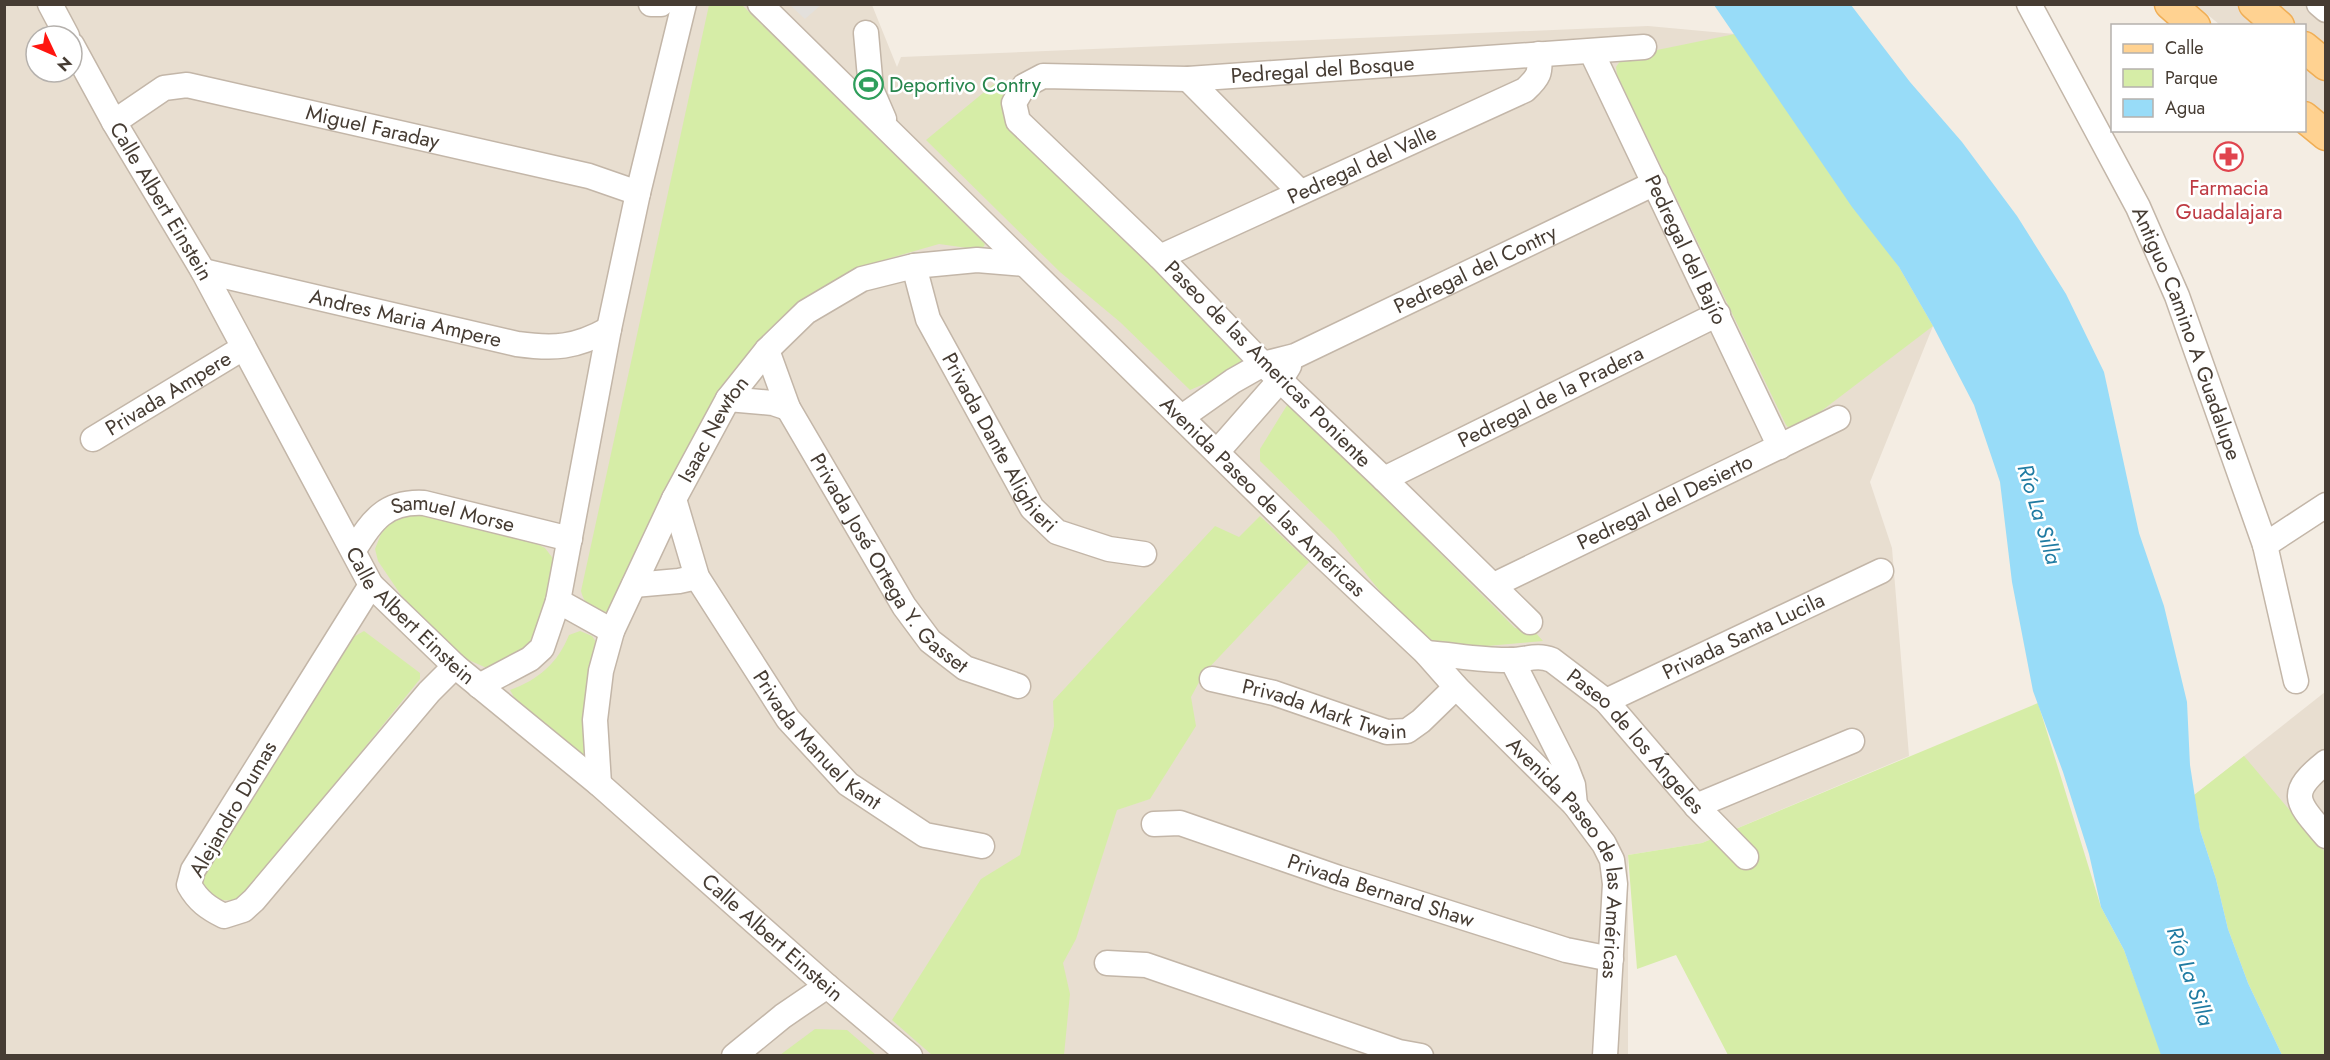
<svg xmlns="http://www.w3.org/2000/svg" width="2330" height="1060" font-family="Jost,sans-serif">
  <rect width="100%" height="100%" fill="#f4ede3"/>
  <!-- residential -->
  <g fill="#e8ded0" fill-rule="evenodd">
    <path d="M 5,5 L 872,5 L 897,67 L 901,57 L 1648,26 L 1735,34 L 1899,267 L 1933,326 L 1870,482 L 1892,548 L 1909,756 L 1702,843 L 1628,855 L 1628,1055 L 5,1056 ZM 36,36 L 72,36 L 72,72 L 36,72 Z"/>
    <polygon points="2196,5 2325,5 2325,117 2305,99 2304,26 2220,25"/>
    <polygon points="2325,692 2325,1033 2196,794"/>
  </g>
  <!-- green -->
  <g fill="#d6eda7">
    <path d="M 709,5 L 742,5 L 985,244 L 982,250 L 939,244 L 887,259 L 840,287 L 749,366 L 619,604 L 607,612 C 592,610 585,606 581,591 Z"/>
    <polygon points="1735,34 1899,267 1933,326 1799,428 1790,429 1786,425 1617,75 1616,67 1623,57"/>
    <polygon points="994,84 1010,102 1016,134 1251,364 1190,390 1120,322 1060,272 926,140"/>
    <polygon points="1289,402 1515,628 1534,631 1543,641 1443,650 1391,605 1335,535 1260,461 1260,449"/>
    <polygon points="411,513 531,541 545,548 558,565 538,648 489,669 464,658 407,604 378,561 375,549 381,534 393,519"/>
    <polygon points="1260,516 1309,562 1204,673 1191,697 1196,726 1150,799 1117,810 1076,939 1063,963 1070,994 1064,1055 932,1055 892,1020 981,879 1020,855 1054,726 1053,701 1215,526 1239,537"/>
    <path d="M 364,631 L 420,673 L 420,679 L 243,898 C 220,903 213,901 200,882 L 204,865 L 341,644 Z"/>
    <path d="M 580,631 L 592,636 L 598,645 L 592,757 L 585,759 L 514,697 L 510,690 C 538,680 558,663 569,635 Z"/>
    <polygon points="2038,703 2101,907 2124,950 2162,1055 1728,1055 1676,955 1637,969 1628,855 1702,843"/>
    <polygon points="2244,756 2325,852 2325,1055 2282,1055 2248,983 2228,929 2216,879 2200,830 2194,795"/>
    <polygon points="815,1029 847,1030 876,1055 780,1055"/>
  </g>
  <!-- parking -->
  <polygon fill="#e3e0dc" points="790,5 821,5 805,19"/>
  <!-- water -->
  <polygon fill="#98dcf8" points="1714,5 1851,5 1910,82 1962,142 2017,216 2066,294 2104,372 2139,533 2164,606 2187,702 2190,765 2200,830 2216,879 2228,929 2248,983 2282,1055 2161,1055 2124,950 2101,907 2089,854 2063,772 2033,691 2012,582 2000,482 1974,405 1933,326 1899,267 1852,207"/>
  <g fill="none" stroke-linecap="round" stroke-linejoin="round">
    <defs>
      <g id="minor">
        <polyline points="50,4 67,36"/>
        <polyline points="651,4 661,4"/>
        <path id="s1" d="M 760,4 L 1311,545 L 1426,653 L 1456,687 L 1575,805 L 1604,844 L 1612,860 L 1615,884 L 1605,1056"/>
        <path id="s2" d="M 2029,4 L 2138,207 L 2177,296 L 2265,545 L 2296,681"/>
        <polyline points="2319,4 2326,10"/>
        <polyline points="866,33 871,89 884,119"/>
        <path id="s3" d="M 72,45 L 114,122 L 203,271 L 371,585 L 455,666 L 599,784 L 827,986 L 910,1056"/>
        <path id="s4" d="M 1592,53 L 1780,447"/>
        <polyline points="1188,79 1300,192"/>
        <path id="s5" d="M 114,122 L 164,88 L 187,85 L 589,176 L 638,193"/>
        <path id="s6" d="M 1160,257 L 1525,90 C 1539,77 1541,73 1539,54"/>
        <path id="s7" d="M 914,266 L 928,319 L 1032,508 L 1057,532 L 1109,549 L 1144,554"/>
        <path id="s8" d="M 203,271 L 517,344 C 554,349 575,348 609,329"/>
        <path id="s9" d="M 767,350 L 788,408 L 904,606 L 930,641 L 965,668 L 1018,686"/>
        <polyline points="728,399 773,403 788,408"/>
        <path id="s10" d="M 1182,417 L 1233,381 L 1263,364 L 1295,356 L 1655,183"/>
        <path id="s11" d="M 93,439 L 243,348"/>
        <polyline points="1217,452 1281,379 1289,366"/>
        <path id="s12" d="M 1384,479 L 1718,314"/>
        <path id="s13" d="M 674,499 L 697,577 L 788,719 L 848,784 L 925,835 L 982,846"/>
        <polyline points="2265,545 2326,505"/>
        <path id="s14" d="M 354,550 C 372,520 386,501 424,503 L 570,539"/>
        <path d="M 371,585 L 193,870 L 189,885 C 198,901 208,908 224,916 L 243,910 L 254,900 L 429,692 L 455,666"/>
        <polyline points="634,585 679,581 697,577"/>
        <path id="s15" d="M 1494,585 L 1838,418"/>
        <polyline points="558,601 612,631"/>
        <path id="s16" d="M 1530,622 L 1384,479 L 1263,364 L 1160,257 L 1018,121 L 1014,103 L 1024,86 L 1043,76 L 1188,79 L 1644,47"/>
        <path id="s17" d="M 1426,653 C 1454,655 1483,661 1511,660 C 1526,660 1537,654 1552,660 L 1606,701 L 1696,806 L 1746,857"/>
        <polyline points="1512,660 1566,767 1573,785 1575,805"/>
        <path id="s18" d="M 1212,679 L 1274,693 L 1387,732 L 1407,731 L 1421,721 L 1456,687"/>
        <polyline points="479,686 530,659 542,648 558,601 609,329 638,193 684,4"/>
        <path id="s19" d="M 1606,701 L 1881,571"/>
        <path d="M 2326,762 C 2286,794 2297,802 2326,836"/>
        <path id="s20" d="M 599,784 L 595,720 L 601,671 L 612,631 L 674,499 L 728,399 L 767,350 L 806,312 L 862,279 L 914,266 L 977,260 L 1024,264"/>
        <polyline points="1696,806 1852,741"/>
        <path id="s21" d="M 1154,824 L 1180,823 L 1339,878 L 1566,950 L 1611,959"/>
        <polyline points="1107,963 1146,965 1399,1052 1421,1056"/>
        <polyline points="734,1056 783,1016 827,986"/>
      </g>
      <g id="major">
        <polyline points="2170,4 2195,26"/>
        <polyline points="2254,4 2279,26"/>
        <polyline points="2304,47 2326,65"/>
        <polyline points="2304,117 2326,135"/>
      </g>
    </defs>
    <!-- minor casing -->
    <use href="#minor" stroke="#c3b6a8" stroke-width="27"/>
    <!-- major casing -->
    <use href="#major" stroke="#f0ae55" stroke-width="33"/>
    <!-- minor -->
    <use href="#minor" stroke="#fff" stroke-width="24"/>
    <!-- major -->
    <use href="#major" stroke="#ffd291" stroke-width="30"/>
  </g>
  <!-- icons -->
  <defs>
    <symbol id="stadium-ring" viewBox="-11 -11 22 22"><circle r="9.5" fill="#fff" stroke="#2e9e5b" stroke-width="1.5"/><path d="M0-5a6.5 5 0 1 0 0 10a6.5 5 0 1 0 0-10ZM-3.5-1.8h7v3.6h-7Z" fill="#2e9e5b"/></symbol>
    <symbol id="pharmacy-ring" viewBox="-11 -11 22 22"><circle r="9.5" fill="#fff" stroke="#e0444e" stroke-width="1.5"/><path d="M-2-6h4v4h4v4h-4v4h-4v-4h-4v-4h4Z" fill="#e0444e"/></symbol>
  </defs>
  <g fill-rule="evenodd">
    <use href="#stadium-ring" x="852" y="68" width="33" height="33"/>
    <use href="#pharmacy-ring" x="2212" y="140" width="33" height="33"/>
  </g>
  <g text-anchor="middle" stroke-width="5" stroke-linejoin="round" paint-order="stroke">
    <!-- street labels -->
    <g font-size="21" fill="#463c33" stroke="#fff">
      <text dy="7" stroke="none"><textPath href="#s16" startOffset="1056">Pedregal del Bosque</textPath></text>
      <text dy="7" stroke="none"><textPath href="#s5" startOffset="274">Miguel Faraday</textPath></text>
      <text dy="7" stroke="none"><textPath href="#s6" startOffset="222">Pedregal del Valle</textPath></text>
      <text dy="7" stroke="none"><textPath href="#s3" startOffset="180">Calle Albert Einstein</textPath></text>
      <text dy="7" stroke="none"><textPath href="#s4" startOffset="218">Pedregal del Bajío</textPath></text>
      <text dy="7" stroke="none"><textPath href="#s10" startOffset="330">Pedregal del Contry</textPath></text>
      <text dy="7" stroke="none"><textPath href="#s8" startOffset="208">Andres Maria Ampere</textPath></text>
      <text dy="7" stroke="none"><textPath href="#s2" startOffset="366">Antiguo Camino A Guadalupe</textPath></text>
      <text transform="translate(1268 364) rotate(45)" y="7">Paseo de las Americas Poniente</text>
      <text dy="7" stroke="none"><textPath href="#s11" startOffset="88">Privada Ampere</textPath></text>
      <text dy="7" stroke="none"><textPath href="#s12" startOffset="186">Pedregal de la Pradera</textPath></text>
      <text dy="7" stroke="none"><textPath href="#s20" startOffset="381">Isaac Newton</textPath></text>
      <text dy="7" stroke="none"><textPath href="#s7" startOffset="198">Privada Dante Alighieri</textPath></text>
      <text dy="7" stroke="none"><textPath href="#s1" startOffset="704">Avenida Paseo de las Américas</textPath></text>
      <text dy="7" stroke="none"><textPath href="#s15" startOffset="190">Pedregal del Desierto</textPath></text>
      <text dy="7" stroke="none"><textPath href="#s14" startOffset="120">Samuel Morse</textPath></text>
      <text dy="7" stroke="none"><textPath href="#s9" startOffset="248">Privada José Ortega Y. Gasset</textPath></text>
      <text dy="7" stroke="none"><textPath href="#s3" startOffset="666">Calle Albert Einstein</textPath></text>
      <text dy="7" stroke="none"><textPath href="#s19" startOffset="152">Privada Santa Lucila</textPath></text>
      <text dy="7" stroke="none"><textPath href="#s18" startOffset="117">Privada Mark Twain</textPath></text>
      <text dy="7" stroke="none"><textPath href="#s13" startOffset="285">Privada Manuel Kant</textPath></text>
      <text dy="7" stroke="none"><textPath href="#s17" startOffset="244">Paseo de los Ángeles</textPath></text>
      <text transform="translate(233 809) rotate(-60)" y="7">Alejandro Dumas</text>
      <text dy="7" stroke="none"><textPath href="#s1" startOffset="1190">Avenida Paseo de las Américas</textPath></text>
      <text dy="7" stroke="none"><textPath href="#s21" startOffset="238">Privada Bernard Shaw</textPath></text>
      <text dy="7" stroke="none"><textPath href="#s3" startOffset="1152">Calle Albert Einstein</textPath></text>
    </g>
    <!-- leisure labels -->
    <g font-size="21" fill="#27864d" stroke="#fff" text-anchor="start">
      <text x="889" y="92">Deportivo Contry</text>
    </g>
    <!-- health labels -->
    <g font-size="21" fill="#be3a42" stroke="#fff">
      <text x="2229" y="195">Farmacia<tspan x="2229" dy="24">Guadalajara</tspan></text>
    </g>
    <!-- water labels -->
    <g font-size="22" font-style="italic" fill="#1f7ba2" stroke="#fff">
      <text transform="translate(2040 514) rotate(73)" y="8">Río La Silla</text>
      <text transform="translate(2191 976) rotate(71)" y="8">Río La Silla</text>
    </g>
  </g>
  <!-- border -->
  <rect width="2330" height="1060" fill="none" stroke="#463c33" stroke-width="12"/>
  <!-- legend -->
  <rect x="2111" y="24" width="195" height="108" fill="#ffffff" stroke="#b5b1ad" stroke-width="1.5"/>
  <rect x="2123" y="44" width="30" height="9" fill="#ffd291" stroke="#b5b1ad" stroke-width="1.5"/>
  <text x="2165" y="54" font-size="18" fill="#463c33">Calle</text>
  <rect x="2123" y="69" width="30" height="18" fill="#d6eda7" stroke="#b5b1ad" stroke-width="1.5"/>
  <text x="2165" y="84" font-size="18" fill="#463c33">Parque</text>
  <rect x="2123" y="99" width="30" height="18" fill="#98dcf8" stroke="#b5b1ad" stroke-width="1.5"/>
  <text x="2165" y="114" font-size="18" fill="#463c33">Agua</text>
  <!-- north arrow -->
  <g transform="translate(54 54) rotate(134)"><circle r="28" fill="#ffffff" stroke="#b5b1ad" stroke-width="1.5"/>
  <path d="M0-4.5L10 22L0 15L-10 22Z" fill="#ff150f"/>
  <text y="-9" font-size="16" font-weight="bold" text-anchor="middle" fill="#463c33">N</text>
  </g>
</svg>
